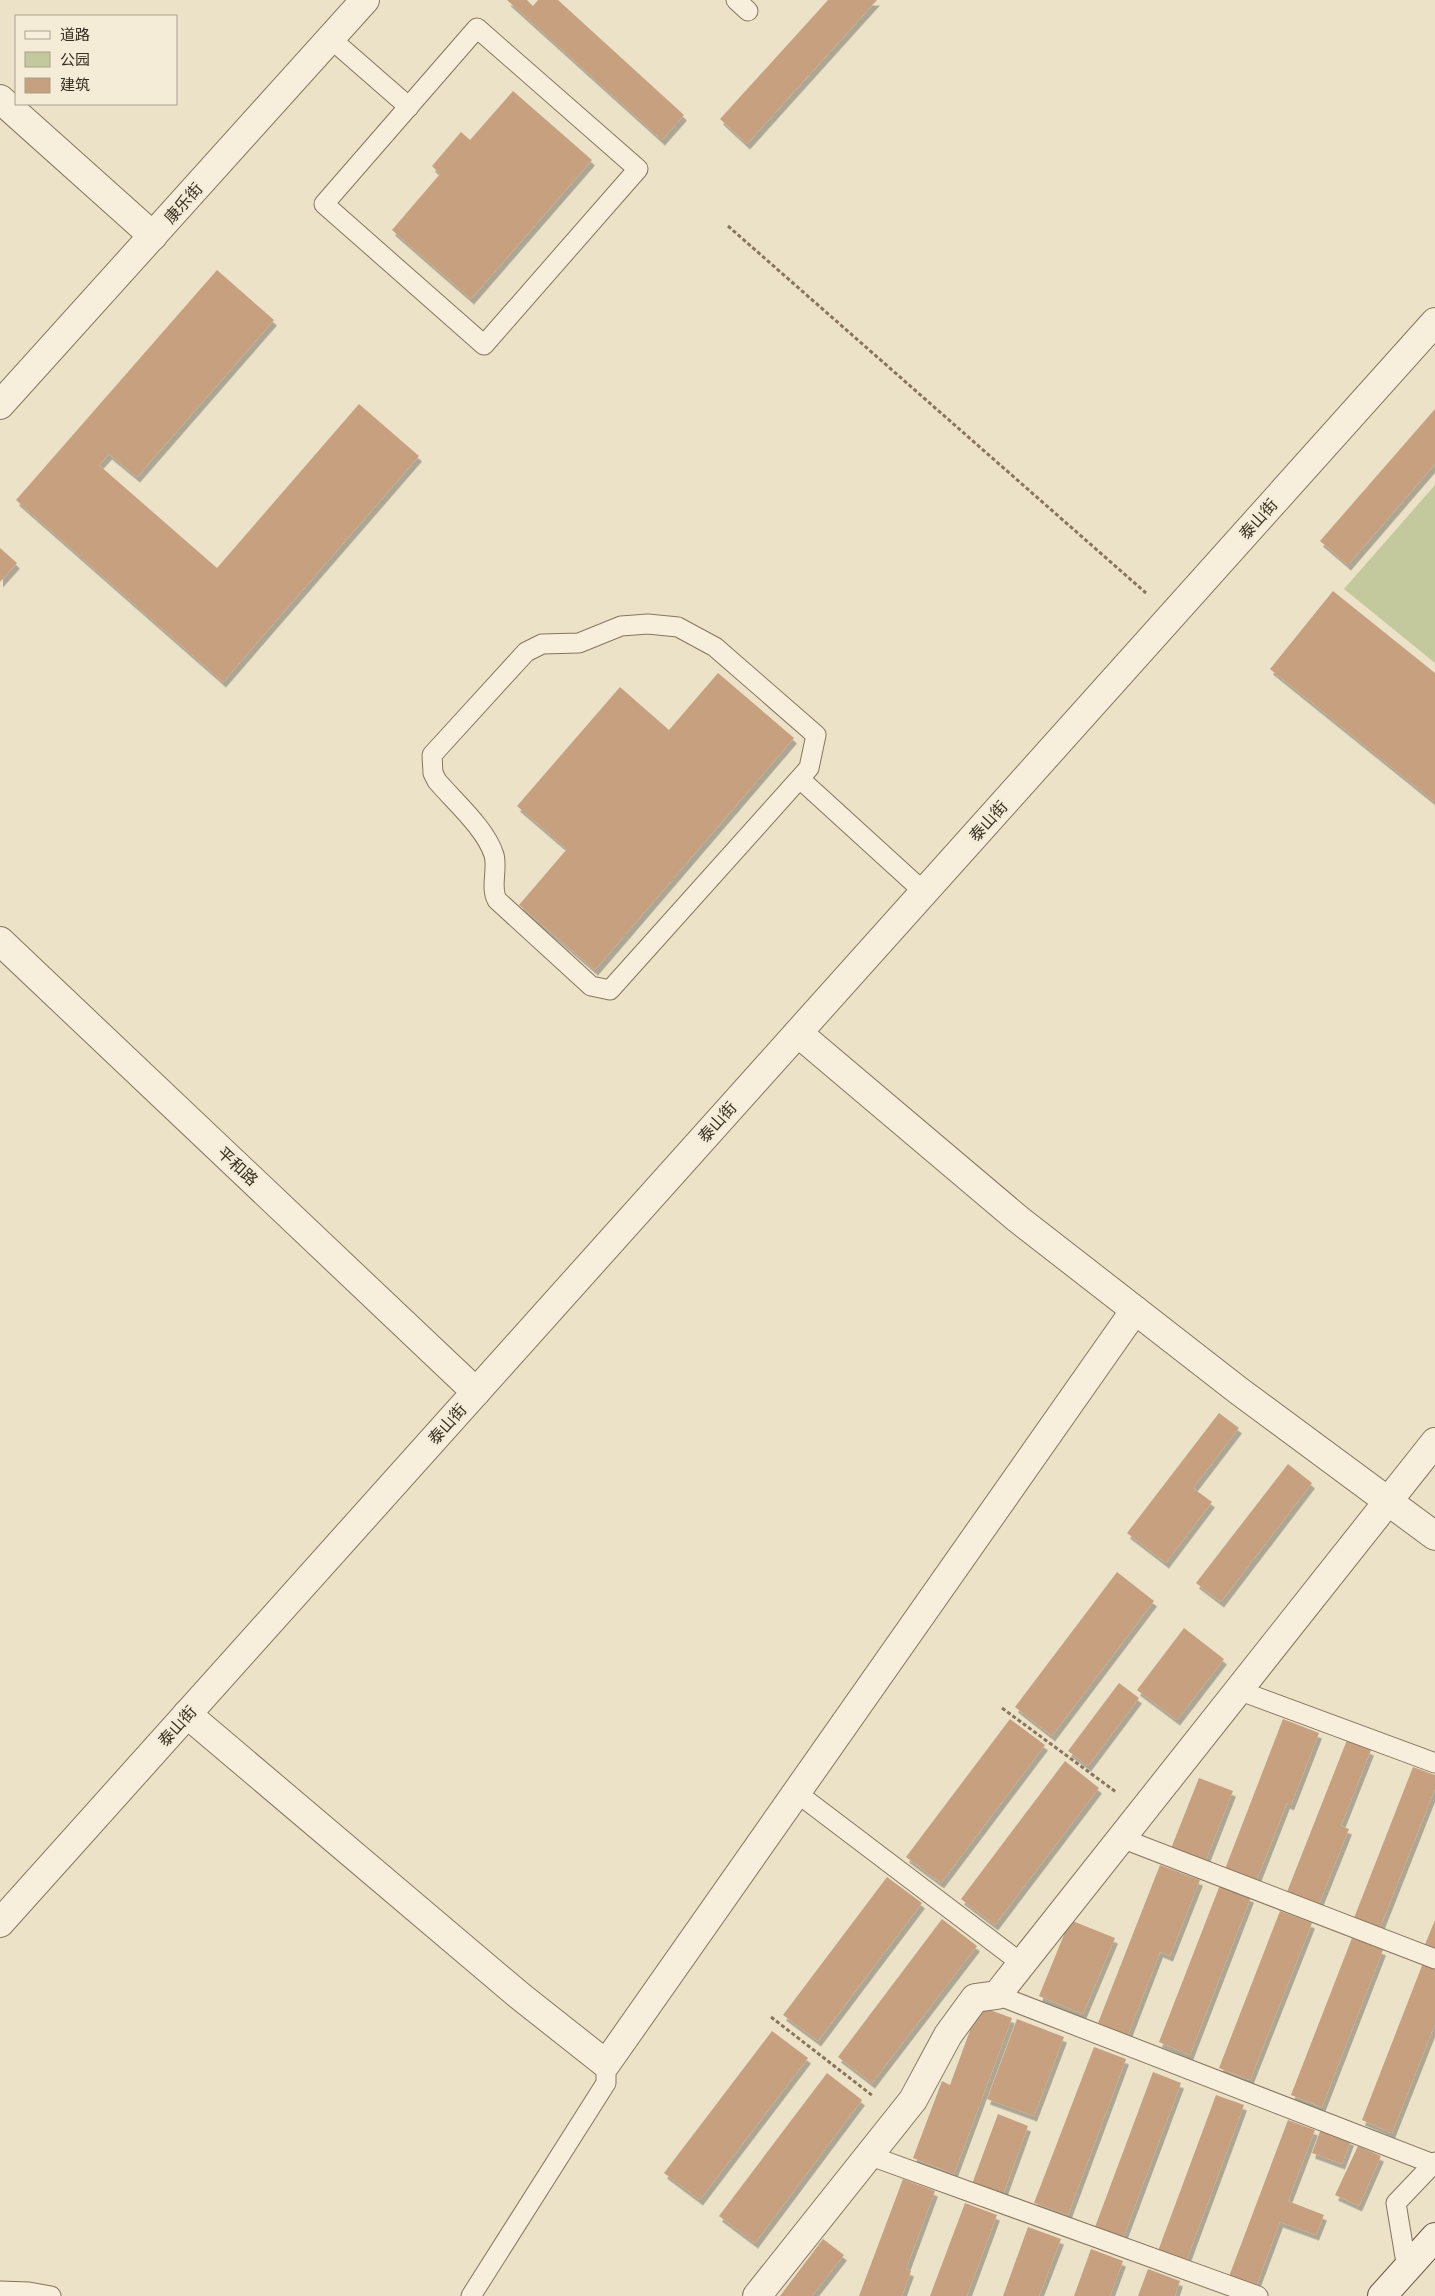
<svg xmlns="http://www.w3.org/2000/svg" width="1435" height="2296" font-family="'IBM Plex Serif','Noto Sans SC',serif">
  <defs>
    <filter id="shadow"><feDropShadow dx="3" dy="5.5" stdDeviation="0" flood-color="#0004"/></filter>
  </defs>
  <rect width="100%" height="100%" fill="#ece2c8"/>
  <!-- green -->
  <polygon fill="#c3c99c" points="1435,485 1435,663 1344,589"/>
  <!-- building -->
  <g fill="#c7a080" filter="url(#shadow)">
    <polygon points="507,0 527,0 533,6 538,0 558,0 684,115 662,140"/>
    <polygon points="828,0 877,0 747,144 720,119"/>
    <polygon points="513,91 592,160 471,299 392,230 440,174 432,166 461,132 470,140"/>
    <polygon points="217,270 274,320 137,477 109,454 99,465 217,568 359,404 419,456 223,682 16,500"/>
    <polygon points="1435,409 1435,464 1348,565 1320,541"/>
    <polygon points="0,548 17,563 0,582"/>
    <polygon points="1333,591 1435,673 1435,802 1270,669"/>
    <polygon points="718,673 794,738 595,970 519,905 567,849 517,806 620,687 669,730"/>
    <polygon points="1219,1413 1239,1428 1193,1488 1212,1502 1166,1563 1127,1533"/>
    <polygon points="1288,1464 1312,1483 1221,1602 1196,1583"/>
    <polygon points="1117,1572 1154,1601 1052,1736 1015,1707"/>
    <polygon points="1184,1628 1224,1659 1177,1720 1137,1690"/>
    <polygon points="1119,1683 1139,1698 1088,1766 1068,1751"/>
    <polygon points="1010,1719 1045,1745 941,1883 906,1857"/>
    <polygon points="1283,1719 1319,1733 1291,1805 1287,1803 1256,1882 1225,1869"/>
    <polygon points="1347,1740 1371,1750 1341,1826 1349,1829 1319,1904 1287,1892"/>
    <polygon points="1065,1761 1099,1788 995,1925 961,1899"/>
    <polygon points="1413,1767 1435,1775 1435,1789 1380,1928 1354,1918"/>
    <polygon points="1199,1778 1233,1791 1204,1865 1170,1851"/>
    <polygon points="1160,1865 1200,1880 1170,1956 1160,1952 1128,2035 1098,2023"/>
    <polygon points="887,1877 922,1903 818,2041 783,2015"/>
    <polygon points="1220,1885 1251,1897 1190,2055 1159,2042"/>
    <polygon points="1280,1911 1312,1923 1250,2080 1219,2068"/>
    <polygon points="942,1919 977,1946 872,2083 838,2057"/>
    <polygon points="1070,1920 1115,1938 1083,2014 1039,1996"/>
    <polygon points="1435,1920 1435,1951 1424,1947"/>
    <polygon points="1352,1938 1383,1950 1322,2107 1291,2095"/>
    <polygon points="1423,1963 1435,1968 1435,2024 1392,2133 1362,2120"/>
    <polygon points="979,2006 1012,2018 954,2174 913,2158 942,2081 950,2085"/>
    <polygon points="1017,2019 1064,2037 1034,2116 987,2099"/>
    <polygon points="772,2031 808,2058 700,2200 664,2173"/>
    <polygon points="1094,2047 1126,2059 1068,2215 1034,2203"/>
    <polygon points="1153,2072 1181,2083 1123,2238 1095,2227"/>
    <polygon points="827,2073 862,2100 755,2243 719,2216"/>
    <polygon points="1216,2095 1244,2105 1186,2262 1158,2251"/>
    <polygon points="998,2114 1028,2126 1003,2195 972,2184"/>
    <polygon points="1288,2120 1315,2130 1288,2201 1324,2215 1316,2235 1280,2222 1255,2289 1228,2279"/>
    <polygon points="1321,2129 1351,2140 1342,2164 1312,2153"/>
    <polygon points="1358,2146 1381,2156 1359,2206 1335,2195"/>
    <polygon points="903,2179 935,2191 906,2269 911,2271 902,2296 859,2296"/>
    <polygon points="965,2203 997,2215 967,2296 930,2296"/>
    <polygon points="1028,2227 1061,2239 1039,2296 1003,2296"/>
    <polygon points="823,2239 844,2255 812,2296 780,2296"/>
    <polygon points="1091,2249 1123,2261 1110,2296 1074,2296"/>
    <polygon points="1148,2269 1180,2281 1175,2296 1138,2296"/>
  </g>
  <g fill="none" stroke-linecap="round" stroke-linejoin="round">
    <defs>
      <g id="service">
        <polyline points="736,0 748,11"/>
        <polygon points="477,28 638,169 484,345 324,204"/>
        <polyline points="330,38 409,107"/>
        <path d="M 648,624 L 678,627 L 715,647 L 816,735 L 809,768 L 610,990 L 591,986 L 497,900 C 490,887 498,869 494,855 C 486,829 455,802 437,781 L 433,773 L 432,755 L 526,652 L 542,644 L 579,643 L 621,626 Z"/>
        <polyline points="800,779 924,892"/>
        <polyline points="1238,1690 1435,1763"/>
        <polyline points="797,1793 1021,1963"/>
        <polyline points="1121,1838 1435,1959"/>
        <polyline points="997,1995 1433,2164"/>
        <polyline points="868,2155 1258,2296"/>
        <polyline points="1407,2269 1396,2203 1435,2162"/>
        <polyline points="0,2291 29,2292 51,2296"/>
        <polyline points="471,2296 606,2083 606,2064"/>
      </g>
      <g id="minor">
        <polyline points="0,99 153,236"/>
        <polyline points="0,405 365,0"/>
        <polyline points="0,941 476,1392"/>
        <polyline points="798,1033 1018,1219 1239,1391 1435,1536"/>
        <polyline points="187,1714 520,1996 606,2064 1135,1310"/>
        <polyline points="757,2296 913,2100 948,2035 975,1998 997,1995 1435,1442"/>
      </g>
      <polyline id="tertiary" points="0,1923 1435,322"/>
      <polyline id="secondary" points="1382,2296 1435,2237"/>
    </defs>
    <!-- service casing -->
    <use href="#service" stroke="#87755e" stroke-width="21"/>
    <!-- minor casing -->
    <use href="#minor" stroke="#87755e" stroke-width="30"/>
    <!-- tertiary casing -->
    <use href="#tertiary" stroke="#87755e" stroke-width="30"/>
    <!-- secondary casing -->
    <use href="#secondary" stroke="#695641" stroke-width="30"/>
    <!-- path -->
    <g stroke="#87755e" stroke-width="3" stroke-dasharray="4 2.5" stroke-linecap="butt">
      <polyline points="728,226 1146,593"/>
      <polyline points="1002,1708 1116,1792"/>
      <polyline points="771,2017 873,2096"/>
    </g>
    <!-- service -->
    <use href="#service" stroke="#f7efdb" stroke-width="19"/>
    <!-- minor -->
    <use href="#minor" stroke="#f7efdb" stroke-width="28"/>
    <!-- tertiary -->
    <use href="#tertiary" stroke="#f7efdb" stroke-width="28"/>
    <!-- secondary -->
    <use href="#secondary" stroke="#f7efdb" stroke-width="28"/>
  </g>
  <g text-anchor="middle" stroke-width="5" stroke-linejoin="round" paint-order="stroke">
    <!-- street labels -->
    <g font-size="16" fill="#382d21" stroke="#f4ecd7">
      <text transform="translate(183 203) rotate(-48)" y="6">康乐街</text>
      <text transform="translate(1258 519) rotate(-48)" y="6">泰山街</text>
      <text transform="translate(988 821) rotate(-48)" y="6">泰山街</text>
      <text transform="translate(717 1122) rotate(-48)" y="6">泰山街</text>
      <text transform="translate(238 1166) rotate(43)" y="6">平和路</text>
      <text transform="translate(447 1424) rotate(-48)" y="6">泰山街</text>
      <text transform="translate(177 1726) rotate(-48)" y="6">泰山街</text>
    </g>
  </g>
  <!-- legend -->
  <rect x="15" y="15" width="162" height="90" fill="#f4ecd7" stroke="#a9a08e"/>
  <rect x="25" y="31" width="25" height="8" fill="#f7efdb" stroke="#a9a08e"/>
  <text x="60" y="40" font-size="15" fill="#382d21">道路</text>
  <rect x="25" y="52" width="25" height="15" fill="#c3c99c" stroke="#a9a08e"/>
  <text x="60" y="65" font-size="15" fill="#382d21">公园</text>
  <rect x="25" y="78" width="25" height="15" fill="#c7a080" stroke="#a9a08e"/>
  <text x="60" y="90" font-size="15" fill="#382d21">建筑</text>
</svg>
